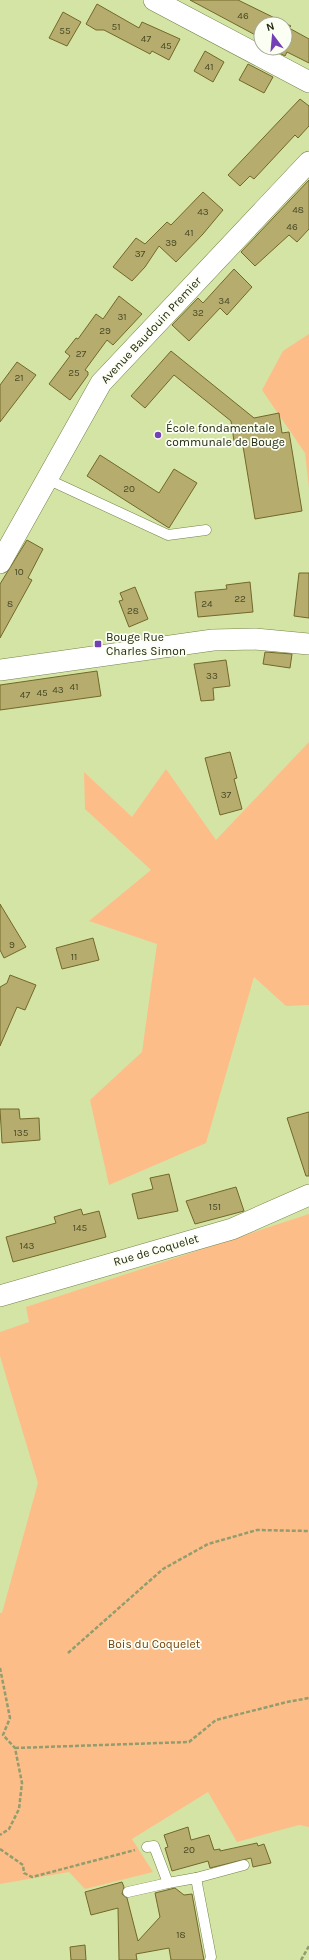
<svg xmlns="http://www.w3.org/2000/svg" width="309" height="1960" font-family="Karla,sans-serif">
  <rect width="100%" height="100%" fill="#d4e4a5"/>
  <!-- green -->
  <g fill="#fdbd89">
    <polygon points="309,334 309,488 305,453 262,390 283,351"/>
    <polygon points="309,742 309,1005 286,1006 254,977 206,1143 109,1185 90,1100 142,1052 157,944 89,921 151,870 85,809 84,772 132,817 166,769 216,840"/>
    <polygon points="309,1214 309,1827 299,1825 237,1842 208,1792 132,1839 153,1872 85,1889 69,1872 0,1884 0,1613 2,1613 38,1483 0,1356 0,1332 29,1322 26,1307"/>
  </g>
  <!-- building -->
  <g fill="#b6ac6d" stroke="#726829">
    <polygon points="190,0 238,0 291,26 289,28 309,39 309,63 287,52 285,56 270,48 285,48 285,24 261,24 261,38"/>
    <polygon points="97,4 139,28 142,22 180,39 169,60 152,51 150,54 104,30 96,30 86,24"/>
    <polygon points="63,12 81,22 67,46 49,38"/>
    <polygon points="205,51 224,62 213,82 194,71"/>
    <polygon points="248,64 273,77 264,93 239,80"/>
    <polygon points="300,99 309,106 309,126 298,138 295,135 254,179 250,176 240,186 228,175"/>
    <polygon points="309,180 309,229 297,242 289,235 255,266 241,252"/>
    <polygon points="203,192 223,210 203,234 176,262 159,246 145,267 132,281 113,267 136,238 145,244 167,222 171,225"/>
    <polygon points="234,269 252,287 227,315 220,308 189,341 172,325 198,298 203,303"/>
    <polygon points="119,296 142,314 113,345 107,340 85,370 88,372 88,375 70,400 49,384 70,356 65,352 76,338 78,339 96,314 103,319"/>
    <polygon points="171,351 254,418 279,413 282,433 289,432 302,511 255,519 242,440 234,441 231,421 174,375 145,408 131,396"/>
    <polygon points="17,362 36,375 0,422 0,385"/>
    <polygon points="100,455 159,493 174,469 197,483 169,528 87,476"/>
    <polygon points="27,540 43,549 28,578 32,580 0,638 0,584"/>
    <polygon points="299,573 309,573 309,618 294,616"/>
    <polygon points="250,582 253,612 198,617 195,592 227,589 226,585"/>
    <polygon points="135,587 148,619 129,627 119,601 123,600 120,593"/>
    <polygon points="265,652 292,654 290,668 263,664"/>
    <polygon points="226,660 230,686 213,688 214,700 201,701 194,664"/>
    <polygon points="97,671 101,696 0,710 0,685"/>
    <polygon points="230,752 237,778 234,779 242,809 220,815 205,758"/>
    <polygon points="0,904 26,947 4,958 0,950"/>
    <polygon points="93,938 99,960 62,969 56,948"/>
    <polygon points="10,975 36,985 25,1010 17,1007 0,1046 0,987 7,983"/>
    <polygon points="0,1109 19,1109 20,1119 39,1118 40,1140 2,1143"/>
    <polygon points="309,1112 309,1176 306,1176 287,1118"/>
    <polygon points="169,1174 178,1211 138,1219 132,1194 153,1189 150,1178"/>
    <polygon points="236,1187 244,1211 195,1224 186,1201"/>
    <polygon points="81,1209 83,1215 99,1211 106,1237 13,1262 6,1237 56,1223 54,1217"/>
    <polygon points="188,1827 191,1840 209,1835 214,1850 220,1849 220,1851 257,1843 258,1846 264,1844 271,1863 253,1867 251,1858 210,1868 208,1861 172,1871 165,1848 168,1847 164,1835"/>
    <polygon points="122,1882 124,1887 122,1894 127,1898 138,1941 160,1917 155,1893 175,1888 184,1895 192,1894 204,1960 171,1960 169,1948 136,1954 137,1960 119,1960 118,1908 91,1915 85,1892"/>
    <polygon points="85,1945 86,1960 71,1960 70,1947"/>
  </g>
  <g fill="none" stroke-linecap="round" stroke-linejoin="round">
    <defs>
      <g id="service">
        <polyline points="47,479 168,535 206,530"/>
        <polyline points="147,1847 154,1846 168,1883 196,1878 211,1957 210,1960"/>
        <polyline points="196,1878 244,1865"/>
        <polyline points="128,1892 168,1883"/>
      </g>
      <g id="minor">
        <polyline points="154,0 309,82"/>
        <polyline points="0,563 101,383 309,162"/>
        <polyline points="0,670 213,640 255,639 309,644"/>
        <polyline points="0,1296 232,1229 309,1195"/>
      </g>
    </defs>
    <!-- service casing -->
    <use href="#service" stroke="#758349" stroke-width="11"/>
    <!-- minor casing -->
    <use href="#minor" stroke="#758349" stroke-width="22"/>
    <!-- path -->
    <g stroke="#919d6c" stroke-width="2.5" stroke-dasharray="4 2" stroke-linecap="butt">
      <polyline points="68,1653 163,1569 208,1544 257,1530 309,1531"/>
      <polyline points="0,1668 10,1718 3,1735 15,1748 22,1783 19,1809 9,1829 0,1835"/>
      <polyline points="15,1748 189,1742 216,1720 287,1702 309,1698"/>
      <polyline points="0,1849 23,1865 24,1873 32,1877 135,1850"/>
      <polyline points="301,1960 309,1946"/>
    </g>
    <!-- service -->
    <use href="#service" stroke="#fff" stroke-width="10"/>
    <!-- minor -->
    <use href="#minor" stroke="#fff" stroke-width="21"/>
  </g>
  <!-- markers -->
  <g fill="#733fb6" stroke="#fbfef2" stroke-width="1.5">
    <circle cx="158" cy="435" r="4"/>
    <rect x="94" y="640" width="8" height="8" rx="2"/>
  </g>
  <g text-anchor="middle" stroke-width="3.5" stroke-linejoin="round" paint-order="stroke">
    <!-- number labels -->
    <g font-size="10" fill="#484a27">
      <text x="243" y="19">46</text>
      <text x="116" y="30">51</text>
      <text x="65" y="34">55</text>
      <text x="146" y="42">47</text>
      <text x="166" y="49">45</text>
      <text x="209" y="70">41</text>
      <text x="298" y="213">48</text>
      <text x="203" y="215">43</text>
      <text x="292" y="230">46</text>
      <text x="189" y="236">41</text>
      <text x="171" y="246">39</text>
      <text x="140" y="257">37</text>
      <text x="224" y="304">34</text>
      <text x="198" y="316">32</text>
      <text x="122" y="320">31</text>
      <text x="105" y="334">29</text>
      <text x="81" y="357">27</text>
      <text x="74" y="376">25</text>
      <text x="19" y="381">21</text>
      <text x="129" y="492">20</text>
      <text x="19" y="575">10</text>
      <text x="240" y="602">22</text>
      <text x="10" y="607">8</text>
      <text x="207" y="607">24</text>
      <text x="133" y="614">28</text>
      <text x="212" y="679">33</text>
      <text x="74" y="690">41</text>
      <text x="58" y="693">43</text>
      <text x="42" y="696">45</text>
      <text x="25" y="698">47</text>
      <text x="226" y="798">37</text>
      <text x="12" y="948">9</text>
      <text x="74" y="960">11</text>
      <text x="21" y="1136">135</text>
      <text x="215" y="1210">151</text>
      <text x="80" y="1231">145</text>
      <text x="27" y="1249">143</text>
      <text x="189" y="1853">20</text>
      <text x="181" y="1938">18</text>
    </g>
    <!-- street labels -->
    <g font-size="12" fill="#232910" stroke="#fbfef2">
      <text transform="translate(151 330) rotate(-47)" y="4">Avenue Baudouin Premier</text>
      <text transform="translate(156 1250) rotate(-16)" y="4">Rue de Coquelet</text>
    </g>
    <!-- poi labels -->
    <g font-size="12" fill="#232910" stroke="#fbfef2" text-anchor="start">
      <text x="166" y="432">École fondamentale<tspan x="166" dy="14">communale de Bouge</tspan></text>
      <text x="106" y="641">Bouge Rue<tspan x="106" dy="14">Charles Simon</tspan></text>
    </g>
    <!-- park labels -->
    <g font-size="12" fill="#77420b" stroke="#fbfef2">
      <text x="154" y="1648">Bois du Coquelet</text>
    </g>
  </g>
  <!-- north arrow -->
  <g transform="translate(273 36) rotate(344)"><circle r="19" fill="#fbfef2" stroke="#a5a998"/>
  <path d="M0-3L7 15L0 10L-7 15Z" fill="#733fb6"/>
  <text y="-6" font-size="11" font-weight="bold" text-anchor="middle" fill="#232910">N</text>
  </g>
</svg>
